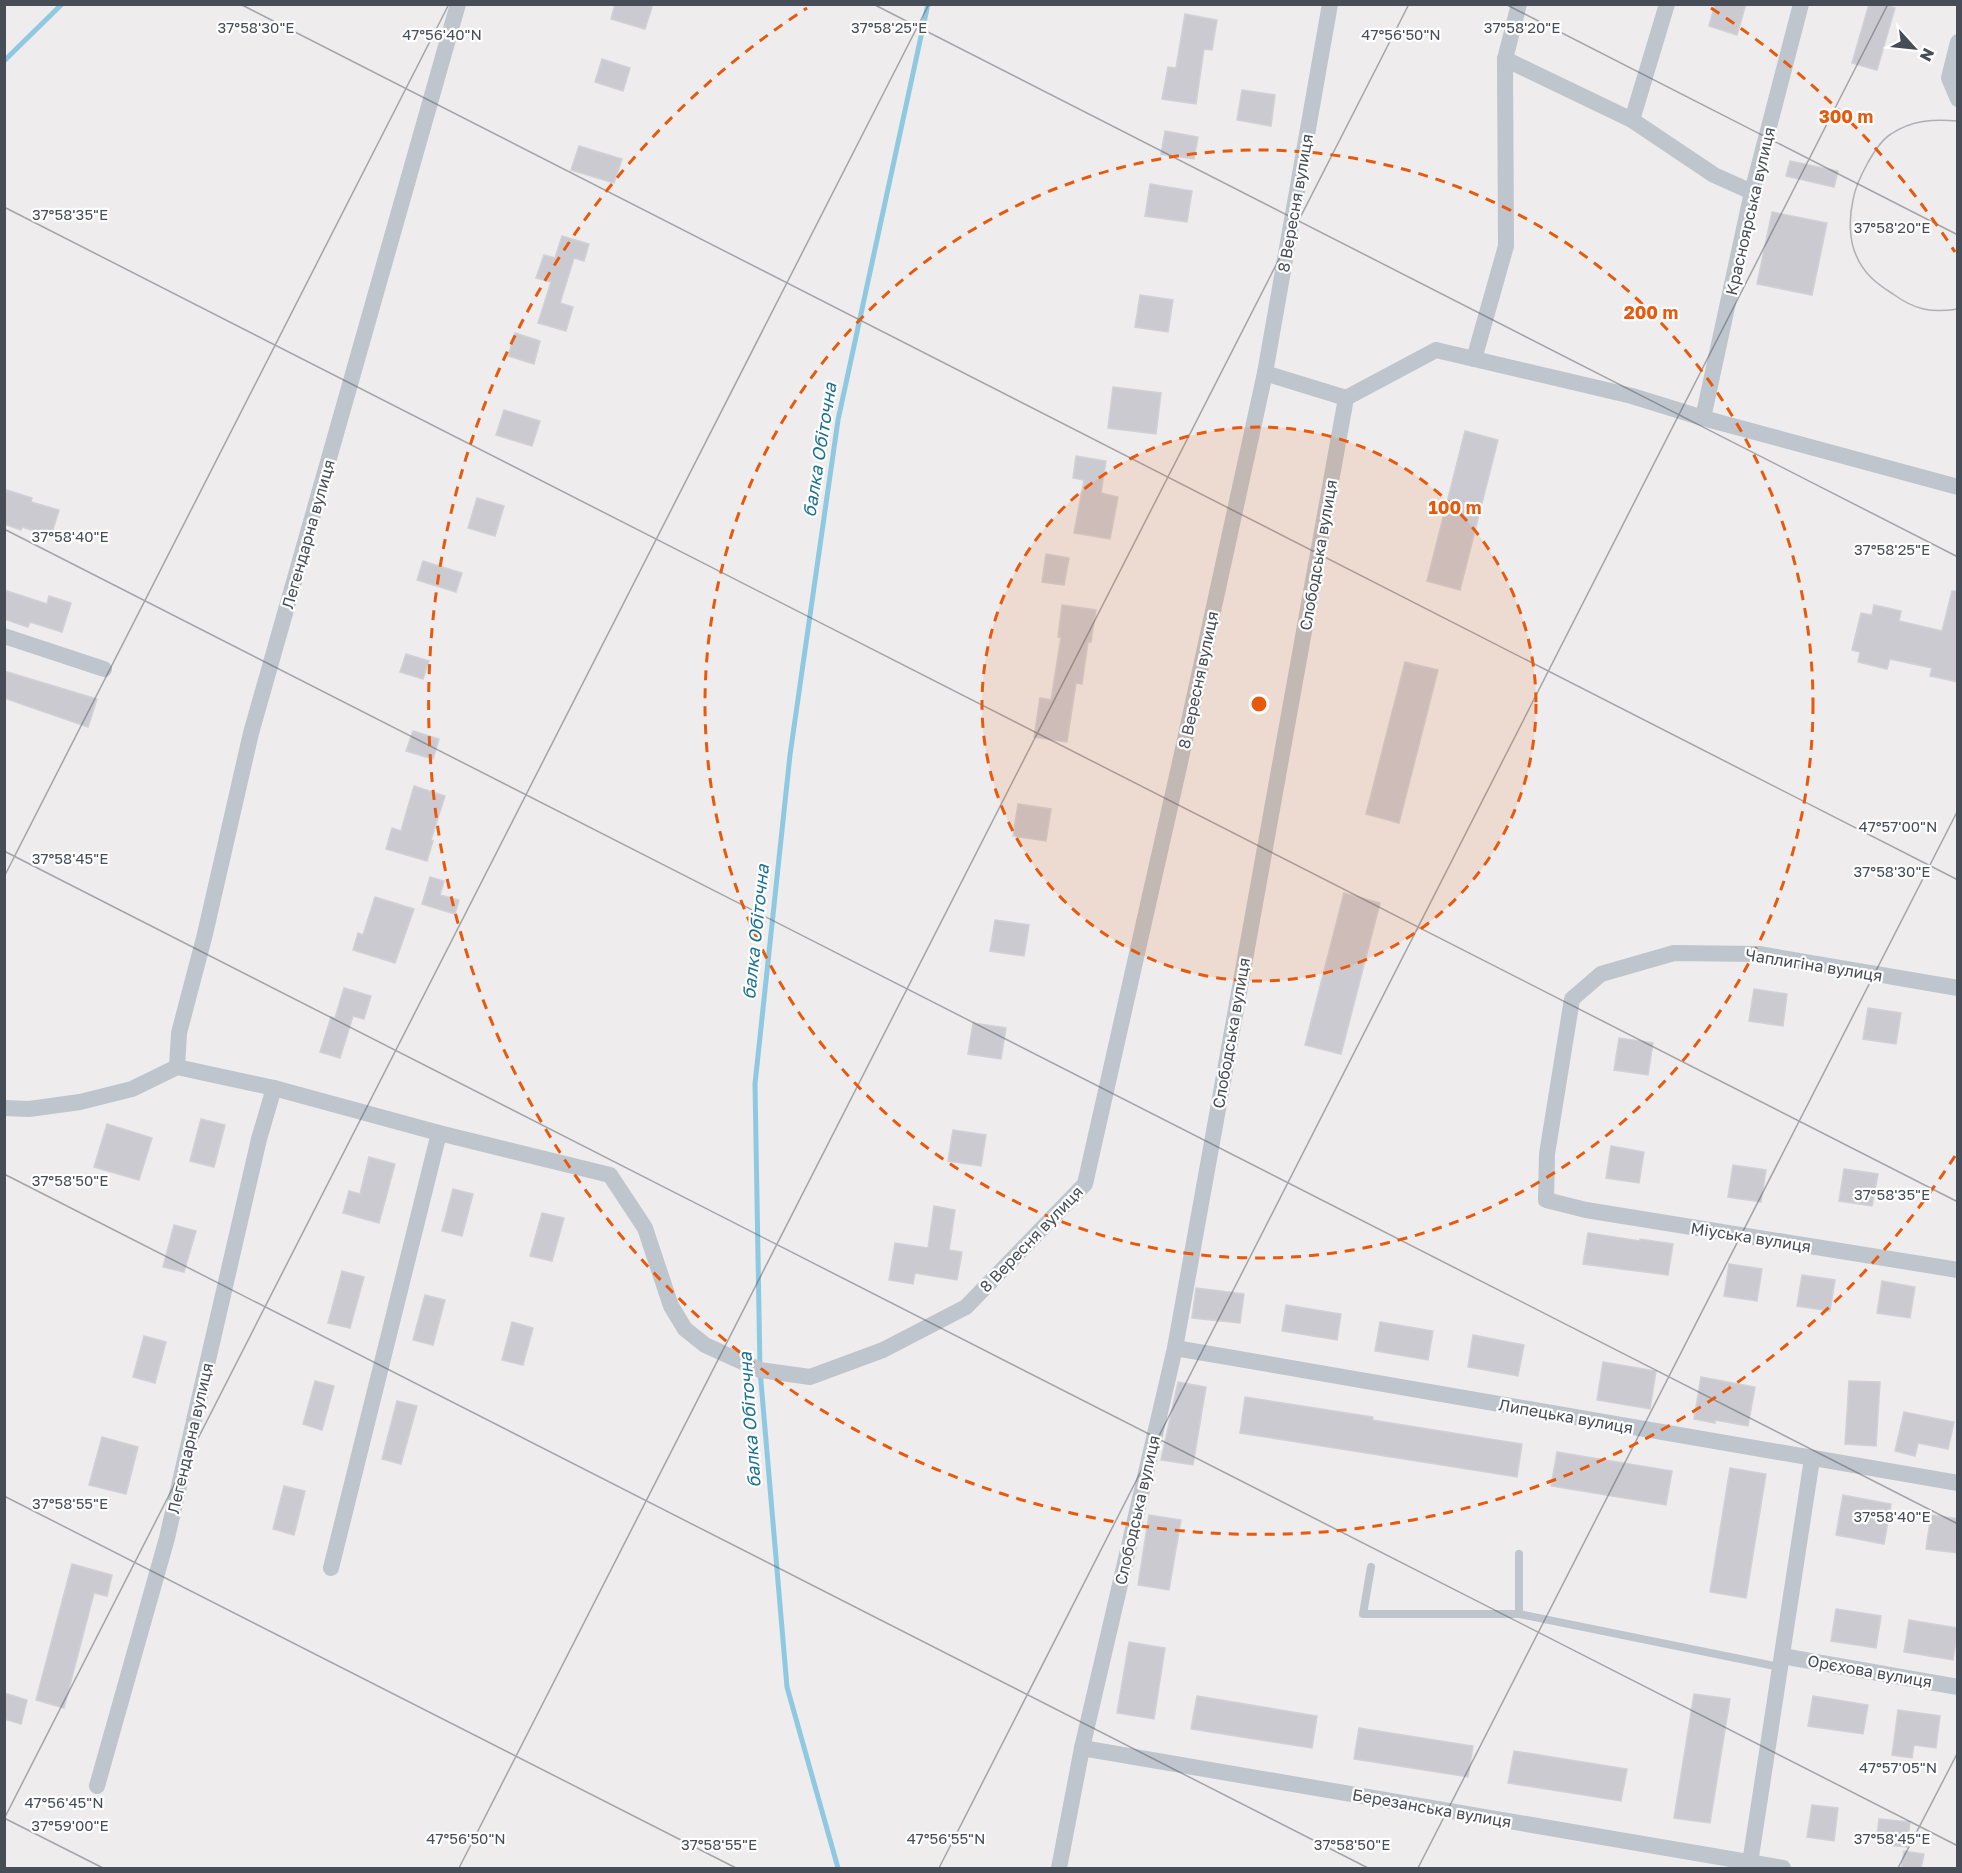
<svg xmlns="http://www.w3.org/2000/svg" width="1962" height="1873" font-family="'Golos Text',sans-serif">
  <rect width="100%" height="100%" fill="#eeecec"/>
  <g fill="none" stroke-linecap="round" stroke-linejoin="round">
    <!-- stream -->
    <g stroke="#8fc9e1" stroke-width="5">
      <polyline points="4,61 62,4"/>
      <polyline points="838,1868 787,1687 760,1370 755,1084 790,755 838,420 928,4"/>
    </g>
  </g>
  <!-- building -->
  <g fill="#cacad0" stroke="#d0d1d7" stroke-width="1.5">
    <polygon points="615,4 644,4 652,7 645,29 611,19"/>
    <polygon points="1715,4 1746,4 1737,35 1709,26"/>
    <polygon points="1869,4 1882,4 1895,8 1877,70 1852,63"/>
    <polygon points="1185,14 1217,20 1212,50 1204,49 1196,104 1162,99 1168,67 1176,68"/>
    <polygon points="602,59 630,68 623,91 595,82"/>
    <polygon points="1242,90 1275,95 1271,126 1237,120"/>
    <polygon points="1165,131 1198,137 1194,159 1161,154"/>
    <polygon points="579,146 622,159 614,183 571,170"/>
    <polygon points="1790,161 1838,171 1834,187 1786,176"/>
    <polygon points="1150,184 1192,191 1187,222 1145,216"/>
    <polygon points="1772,212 1827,223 1812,295 1757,284"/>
    <polygon points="562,236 589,244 584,261 574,258 560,303 573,307 566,331 538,323 551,282 536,278 544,255 555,258"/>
    <polygon points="1140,295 1173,300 1168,332 1135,327"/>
    <polygon points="515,333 540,341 534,364 508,356"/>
    <polygon points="1113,387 1161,393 1156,434 1108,428"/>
    <polygon points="504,410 540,421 532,446 496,435"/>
    <polygon points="1465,431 1498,440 1460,590 1427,581"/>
    <polygon points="1076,456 1106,461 1101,493 1118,497 1110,539 1074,533 1084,480 1073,478"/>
    <polygon points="7,490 32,498 31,502 59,510 51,536 22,527 21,530 4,524 4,498"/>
    <polygon points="477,498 504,506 495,536 468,528"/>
    <polygon points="1046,554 1069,558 1064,585 1042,582"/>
    <polygon points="423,561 462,573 456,592 417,580"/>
    <polygon points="4,590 47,604 49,596 71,603 62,632 30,622 28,627 4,619"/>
    <polygon points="1952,591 1958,591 1958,682 1930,676 1932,668 1890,659 1887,669 1858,662 1860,652 1852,650 1861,613 1872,615 1874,605 1901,611 1899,621 1942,631"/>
    <polygon points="1062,605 1096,610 1091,642 1088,642 1082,684 1076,683 1067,742 1034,737 1040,698 1051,700 1061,637 1058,637"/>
    <polygon points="406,654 429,661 423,679 400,672"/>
    <polygon points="1405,662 1438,670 1399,823 1366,814"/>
    <polygon points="4,671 97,699 88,727 4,698"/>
    <polygon points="413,731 439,739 433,759 406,751"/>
    <polygon points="414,786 445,796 431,840 433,841 427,861 386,849 392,828 401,831"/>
    <polygon points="1018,804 1051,809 1046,841 1013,836"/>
    <polygon points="430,877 444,881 440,895 459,900 455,914 422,904"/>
    <polygon points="1344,893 1380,903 1341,1054 1305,1045"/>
    <polygon points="375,897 414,909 395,963 353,950 358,933 363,935"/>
    <polygon points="995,920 1029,925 1024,956 990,951"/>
    <polygon points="344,988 371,996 364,1019 353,1016 340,1058 320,1052 331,1017 335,1018"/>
    <polygon points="1754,989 1787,994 1783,1026 1749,1021"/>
    <polygon points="1868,1008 1901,1013 1896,1044 1863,1039"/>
    <polygon points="973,1023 1006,1028 1001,1059 968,1054"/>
    <polygon points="1619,1038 1653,1043 1648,1075 1614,1070"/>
    <polygon points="201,1119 225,1125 214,1167 190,1161"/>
    <polygon points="107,1124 152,1138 139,1180 94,1167"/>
    <polygon points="953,1130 986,1135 981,1166 948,1161"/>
    <polygon points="1611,1146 1644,1152 1639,1183 1606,1178"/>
    <polygon points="369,1157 395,1164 379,1223 343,1213 349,1191 360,1194"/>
    <polygon points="1733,1165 1766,1170 1761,1202 1728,1197"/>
    <polygon points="1844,1169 1878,1174 1872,1206 1839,1201"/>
    <polygon points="453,1189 473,1194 462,1236 442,1231"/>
    <polygon points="934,1206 955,1210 949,1250 962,1252 957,1280 915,1273 913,1284 889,1280 895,1243 928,1248"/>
    <polygon points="542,1213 564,1218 552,1261 530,1256"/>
    <polygon points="174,1225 196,1231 184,1272 163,1267"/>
    <polygon points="1588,1233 1640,1241 1640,1239 1673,1244 1668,1275 1583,1264"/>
    <polygon points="1729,1264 1762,1269 1757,1301 1724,1296"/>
    <polygon points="342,1271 364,1277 350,1328 328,1323"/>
    <polygon points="1802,1275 1835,1280 1830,1311 1797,1306"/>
    <polygon points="1882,1281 1915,1287 1910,1318 1877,1313"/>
    <polygon points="1196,1288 1244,1294 1240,1323 1192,1318"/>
    <polygon points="425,1295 445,1300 433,1345 413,1340"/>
    <polygon points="1286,1305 1341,1314 1337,1340 1282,1331"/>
    <polygon points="512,1322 533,1328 523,1365 502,1360"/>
    <polygon points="1380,1322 1433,1331 1428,1360 1375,1351"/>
    <polygon points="1473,1335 1524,1345 1518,1376 1468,1367"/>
    <polygon points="144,1336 166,1342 155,1383 133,1377"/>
    <polygon points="1603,1362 1656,1371 1650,1409 1597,1400"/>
    <polygon points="1701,1377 1755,1387 1748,1426 1715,1420 1715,1423 1694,1419"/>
    <polygon points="315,1381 334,1386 322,1430 303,1424"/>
    <polygon points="1849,1381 1880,1382 1876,1446 1845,1444"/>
    <polygon points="1178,1382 1206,1387 1193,1465 1161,1460"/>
    <polygon points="1245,1397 1373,1417 1372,1420 1522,1444 1517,1477 1240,1433"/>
    <polygon points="397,1401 417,1406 401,1464 382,1459"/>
    <polygon points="1904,1412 1954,1422 1948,1449 1918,1443 1915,1456 1895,1451"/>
    <polygon points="102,1437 138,1447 126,1494 89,1485"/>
    <polygon points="1557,1452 1672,1471 1666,1505 1551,1486"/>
    <polygon points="1730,1468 1766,1474 1746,1598 1710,1592"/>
    <polygon points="284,1486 305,1491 294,1535 273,1529"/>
    <polygon points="1843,1495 1891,1504 1884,1544 1836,1535"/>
    <polygon points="1149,1515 1181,1520 1169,1590 1138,1585"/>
    <polygon points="1931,1515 1958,1519 1958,1553 1926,1549"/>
    <polygon points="72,1564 112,1575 107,1596 94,1593 64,1708 36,1700"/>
    <polygon points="1836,1609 1881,1616 1876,1648 1831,1641"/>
    <polygon points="1909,1620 1958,1628 1953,1660 1904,1652"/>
    <polygon points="1129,1642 1165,1648 1154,1719 1117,1713"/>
    <polygon points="4,1693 27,1700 21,1724 4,1719"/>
    <polygon points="1694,1694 1730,1699 1710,1823 1674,1818"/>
    <polygon points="1197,1696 1317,1716 1312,1748 1191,1729"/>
    <polygon points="1813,1696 1868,1705 1863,1734 1808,1726"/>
    <polygon points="1898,1710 1940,1716 1936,1748 1914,1745 1912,1758 1892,1755"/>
    <polygon points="1359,1728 1473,1746 1468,1777 1354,1759"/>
    <polygon points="1514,1751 1627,1769 1621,1801 1508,1783"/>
    <polygon points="1812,1805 1838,1808 1834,1841 1807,1837"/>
    <polygon points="1879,1819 1910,1822 1907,1847 1876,1844"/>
    <polygon points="1904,1851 1924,1854 1921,1869 1901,1869"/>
  </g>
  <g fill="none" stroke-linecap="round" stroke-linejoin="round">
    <!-- service -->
    <g stroke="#bec5cc" stroke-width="8">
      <polyline points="1371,1567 1363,1614 1519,1614 1780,1667"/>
      <polyline points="1519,1614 1519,1554"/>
    </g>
    <!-- minor -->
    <g stroke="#bec5cc" stroke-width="16">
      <polyline points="1958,42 1949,78 1958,99"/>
      <polyline points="1505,59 1632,120 1714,175 1752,192"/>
      <polyline points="1632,120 1667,4"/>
      <polyline points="1474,359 1506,246 1505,59 1519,4"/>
      <polyline points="1346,398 1436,350 1632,396 1703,418 1958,487"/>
      <polyline points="1703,418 1752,192 1801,4"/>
      <polyline points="4,636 104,669"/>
      <polyline points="1958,988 1759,954 1674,953 1601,974 1572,999 1547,1154 1546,1200 1586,1210 1958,1270"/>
      <polyline points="177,1067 179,1033 205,934 251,733 458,4"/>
      <polyline points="4,1108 29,1109 80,1102 132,1089 177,1067 274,1088 439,1133 610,1175 645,1228 671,1306 685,1329 705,1345 760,1370 810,1377 883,1350 966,1307 1085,1184 1179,767 1265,373 1330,4"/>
      <polyline points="1175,1348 1958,1483"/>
      <polyline points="331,1568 439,1133"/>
      <polyline points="1782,1656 1958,1687"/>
      <polyline points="1082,1748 1783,1868"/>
      <polyline points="97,1786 167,1538 259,1139 274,1088"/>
      <polyline points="1750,1863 1812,1459"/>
      <polyline points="1059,1868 1082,1748 1175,1348 1346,398 1265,373"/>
    </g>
    <!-- tram -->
    <path stroke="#aeb0b5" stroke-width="1.5" d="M 1958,121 C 1933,119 1912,120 1891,134 C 1875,144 1856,182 1853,200 C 1849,217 1849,240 1856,255 C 1863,273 1877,284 1893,294 C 1915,310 1931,313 1958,309"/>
  </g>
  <!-- ticks -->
  <path fill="none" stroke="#464d57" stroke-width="1.5" stroke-opacity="0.45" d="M 240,4 L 1958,880M 873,4 L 1958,557M 1505,4 L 1958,235M 4,207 L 1958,1202M 4,529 L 1958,1524M 4,851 L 1958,1846M 4,877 L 449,4M 4,1174 L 1368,1868M 4,1496 L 736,1868M 4,1818 L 103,1868M 4,1819 L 929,4M 459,1868 L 1409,4M 939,1868 L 1888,4M 1418,1868 L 1958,810M 1898,1868 L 1958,1752"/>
  <!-- distance rings -->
  <circle cx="1259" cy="704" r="277" fill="#e8590c" fill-opacity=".12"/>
  <g fill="none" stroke="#e8590c" stroke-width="3" stroke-dasharray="10 8">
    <circle cx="1259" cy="704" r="277"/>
    <circle cx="1259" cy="704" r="554"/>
    <path d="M1955 1156A830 830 0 1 1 807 8M1711 8A830 830 0 0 1 1955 252"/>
  </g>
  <g text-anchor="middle" stroke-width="4.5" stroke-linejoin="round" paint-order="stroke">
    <!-- street labels -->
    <g font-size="16" fill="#464d57" stroke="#fff">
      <text transform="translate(1295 203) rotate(-80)" y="6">8 Вересня вулиця</text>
      <text transform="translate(1750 211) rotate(-77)" y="6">Красноярська вулиця</text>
      <text transform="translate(308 534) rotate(-74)" y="6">Легендарна вулиця</text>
      <text transform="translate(1318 555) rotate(-80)" y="6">Слободська вулиця</text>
      <text transform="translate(1198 680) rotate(-78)" y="6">8 Вересня вулиця</text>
      <text transform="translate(1814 965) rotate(9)" y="6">Чаплигіна вулиця</text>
      <text transform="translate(1231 1033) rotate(-80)" y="6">Слободська вулиця</text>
      <text transform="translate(1751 1237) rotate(9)" y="6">Міуська вулиця</text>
      <text transform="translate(1031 1239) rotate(-46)" y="6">8 Вересня вулиця</text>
      <text transform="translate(1566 1416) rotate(10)" y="6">Липецька вулиця</text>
      <text transform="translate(190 1438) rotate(-77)" y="6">Легендарна вулиця</text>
      <text transform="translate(1137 1510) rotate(-77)" y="6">Слободська вулиця</text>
      <text transform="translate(1870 1671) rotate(10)" y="6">Орєхова вулиця</text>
      <text transform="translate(1432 1808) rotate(10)" y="6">Березанська вулиця</text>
    </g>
    <!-- water labels -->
    <g font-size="18" font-style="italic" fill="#1b7194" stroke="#fff">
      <text transform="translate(820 450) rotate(-81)" y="6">балка Обіточна</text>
      <text transform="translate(756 932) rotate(-84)" y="6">балка Обіточна</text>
      <text transform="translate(750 1420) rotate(-94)" y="6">балка Обіточна</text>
    </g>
  </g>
  <g font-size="15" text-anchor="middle" fill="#464d57" stroke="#fff" stroke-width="4.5" stroke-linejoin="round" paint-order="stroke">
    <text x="256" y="33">37°58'30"E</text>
    <text x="889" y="33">37°58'25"E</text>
    <text x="1522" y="33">37°58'20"E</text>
    <text x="442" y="40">47°56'40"N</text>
    <text x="1401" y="40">47°56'50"N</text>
    <text x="70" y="220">37°58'35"E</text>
    <text x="1892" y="233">37°58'20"E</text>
    <text x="70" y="542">37°58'40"E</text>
    <text x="1892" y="555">37°58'25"E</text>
    <text x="1898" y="832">47°57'00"N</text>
    <text x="70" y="864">37°58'45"E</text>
    <text x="1892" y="877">37°58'30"E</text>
    <text x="70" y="1186">37°58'50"E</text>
    <text x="1892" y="1200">37°58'35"E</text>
    <text x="70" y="1509">37°58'55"E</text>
    <text x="1892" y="1522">37°58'40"E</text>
    <text x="1898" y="1773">47°57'05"N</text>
    <text x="64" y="1808">47°56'45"N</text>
    <text x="70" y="1831">37°59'00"E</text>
    <text x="466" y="1844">47°56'50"N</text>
    <text x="946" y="1844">47°56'55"N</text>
    <text x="1892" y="1844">37°58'45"E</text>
    <text x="719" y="1850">37°58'55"E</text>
    <text x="1352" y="1850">37°58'50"E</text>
  </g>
  <circle cx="1259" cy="704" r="9" fill="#e8590c" stroke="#fff" stroke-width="3"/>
  <g font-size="18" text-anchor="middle" font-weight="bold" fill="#e8590c" stroke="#fff" stroke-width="4.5" stroke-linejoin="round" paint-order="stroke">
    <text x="1846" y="123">300 m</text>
    <text x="1651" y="319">200 m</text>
    <text x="1455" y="514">100 m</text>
  </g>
  <!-- border -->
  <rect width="1962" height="1873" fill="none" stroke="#464d57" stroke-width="12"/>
  <!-- north arrow -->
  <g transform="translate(1914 48) rotate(117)" stroke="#ffffff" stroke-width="4.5" paint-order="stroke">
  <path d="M0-4.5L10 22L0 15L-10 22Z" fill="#464d57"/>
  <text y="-9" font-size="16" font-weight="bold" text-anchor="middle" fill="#464d57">N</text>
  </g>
</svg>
